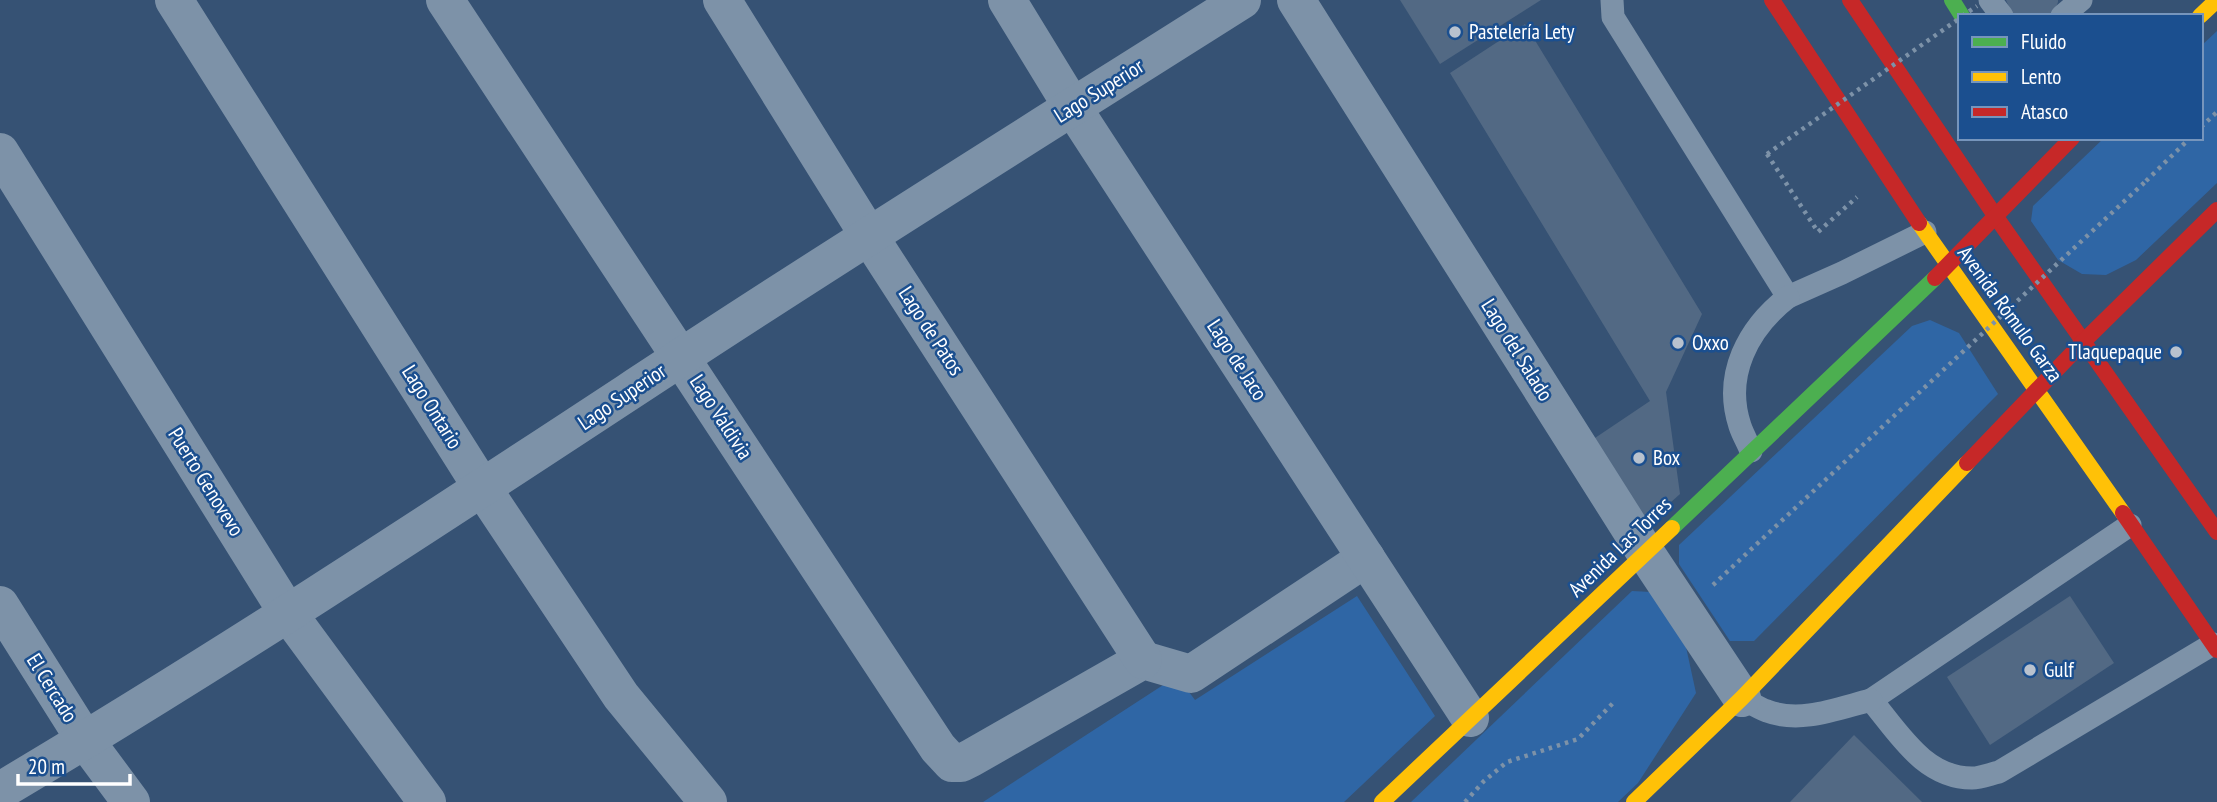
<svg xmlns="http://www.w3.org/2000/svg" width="2217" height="802" font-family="'PT Sans Narrow',sans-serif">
  <rect width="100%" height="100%" fill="#365274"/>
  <!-- green -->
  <g fill="#2f66a5">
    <polygon points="2217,31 2217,183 2136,260 2106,275 2082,274 2058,260 2031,221 2033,206 2104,138 2201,138 2201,46"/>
    <polygon points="1930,320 1959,333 1998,394 1754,641 1730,641 1679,564 1679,545 1912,326"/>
    <polygon points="1632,591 1651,592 1686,647 1696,693 1638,783 1618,802 1411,802"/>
    <polygon points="1357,596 1435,716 1344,802 983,802 1177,676 1195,700"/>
  </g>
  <!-- building -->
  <g fill="#526984">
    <polygon points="1400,0 1541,0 1440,64"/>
    <polygon points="2006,0 2058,0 2058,2 2053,16 2013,16"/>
    <polygon points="1525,24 1702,314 1666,392 1680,494 1641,529 1586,444 1650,401 1450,73"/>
    <polygon points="2070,596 2114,663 1990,745 1947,677"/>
    <polygon points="1854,735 1922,802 1790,802"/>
  </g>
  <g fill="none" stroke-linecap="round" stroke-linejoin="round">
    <!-- path -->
    <g stroke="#7d92a8" stroke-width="4.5" stroke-dasharray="3.5 5" stroke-linecap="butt">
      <polyline points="2201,127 2217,112"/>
      <polyline points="1767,154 1818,232 1857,197"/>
      <polyline points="2146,181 2190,138"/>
      <polyline points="1713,585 1806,498"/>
      <polyline points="1465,802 1484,781 1507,762 1578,739 1615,701"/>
    </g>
    <!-- lane -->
    <g stroke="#7d92a8" stroke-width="23">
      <polyline points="1612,0 1613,17 1788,297 1842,273 1925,232"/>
      <polyline points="1990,0 2002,16"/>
      <polyline points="2062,16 2081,0"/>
      <path d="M 1751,451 C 1748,443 1743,435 1740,426 C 1723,375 1748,328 1788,297"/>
      <path d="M 2130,525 L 1871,700 C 1899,733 1924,778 1972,778 C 1981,778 1990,774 1999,772 L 2213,644"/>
      <path d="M 1742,698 C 1750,702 1758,708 1767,711 C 1801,724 1839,708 1871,700"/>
    </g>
    <!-- street -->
    <g stroke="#7d92a8" stroke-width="38">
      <polyline points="174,0 483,489 621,696 708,802"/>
      <polyline points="445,0 938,748 952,763 961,763 971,758 1143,660 1191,674 1366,558"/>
      <polyline points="722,0 869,236 1143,660"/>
      <polyline points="1007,0 1073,108 1470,718"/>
      <polyline points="1296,0 1645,552 1742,698"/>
      <polyline points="0,152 287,612 427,802"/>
      <polyline points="0,605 85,740 131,802"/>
      <path d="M 0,791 C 231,654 456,505 680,358 C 866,236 1054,119 1242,0"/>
    </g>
    <!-- fast -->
    <g stroke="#4caf50" stroke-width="16">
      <polyline points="1952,0 1962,16"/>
      <polyline points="1672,528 1935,278"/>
    </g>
    <!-- slow -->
    <g stroke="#ffc107" stroke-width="16">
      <polyline points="2200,16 2217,0"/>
      <polyline points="1919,223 2123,513"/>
      <polyline points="1382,802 1672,528"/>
      <polyline points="1634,802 1742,698 1967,463"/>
    </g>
    <!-- jam -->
    <g stroke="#c62828" stroke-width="16">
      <polyline points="1772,0 1919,223"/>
      <polyline points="1850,0 1996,217 2217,532"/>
      <polyline points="1935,278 2072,138"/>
      <polyline points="1967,463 2084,341 2217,210"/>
      <polyline points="2123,513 2217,650"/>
    </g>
    <!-- path-bridge -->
    <g stroke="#7d92a8" stroke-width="4.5" stroke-dasharray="3.5 5" stroke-linecap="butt">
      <polyline points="1962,16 1977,6"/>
      <polyline points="1767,154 1960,18"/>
      <polyline points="1806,498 2146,181"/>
    </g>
  </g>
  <!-- markers -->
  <g fill="#b9c2ce" stroke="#1b4f8f" stroke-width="2.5">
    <circle cx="1455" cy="32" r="7"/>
    <circle cx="1678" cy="343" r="7"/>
    <circle cx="2176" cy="352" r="7"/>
    <circle cx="1639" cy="458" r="7"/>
    <circle cx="2030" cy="670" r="7"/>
  </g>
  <g text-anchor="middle" stroke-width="5" stroke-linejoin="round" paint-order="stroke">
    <!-- poi labels -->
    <g font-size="21" fill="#fff" stroke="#1b4f8f" text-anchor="start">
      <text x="1469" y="39">Pastelería Lety</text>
      <text x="1692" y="350">Oxxo</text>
      <text x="2162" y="359" text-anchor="end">Tlaquepaque</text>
      <text x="1653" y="465">Box</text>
      <text x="2044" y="677">Gulf</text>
    </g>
    <!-- street labels -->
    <g font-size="21" fill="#fff" stroke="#1b4f8f">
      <text transform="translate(1099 91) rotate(-32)" y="7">Lago Superior</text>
      <text transform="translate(2010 314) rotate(54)" y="7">Avenida Rómulo Garza</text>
      <text transform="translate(931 331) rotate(57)" y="7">Lago de Patos</text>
      <text transform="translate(1517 350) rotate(58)" y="7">Lago del Salado</text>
      <text transform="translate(1237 360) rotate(57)" y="7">Lago de Jaco</text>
      <text transform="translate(622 397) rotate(-34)" y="7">Lago Superior</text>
      <text transform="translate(432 407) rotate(58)" y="7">Lago Ontario</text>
      <text transform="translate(721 417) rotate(57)" y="7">Lago Valdivia</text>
      <text transform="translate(206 482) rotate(58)" y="7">Puerto Genovevo</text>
      <text transform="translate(1620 547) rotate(-44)" y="7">Avenida Las Torres</text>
      <text transform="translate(52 688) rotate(58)" y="7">El Cercado</text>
    </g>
  </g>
  <!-- legend -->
  <rect x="1958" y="14" width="245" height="126" fill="#1b4f8f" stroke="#7695bc" stroke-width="2"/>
  <rect x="1972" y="37" width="35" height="10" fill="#4caf50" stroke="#7695bc" stroke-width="2"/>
  <text x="2021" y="49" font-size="21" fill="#ffffff">Fluido</text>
  <rect x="1972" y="72" width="35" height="10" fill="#ffc107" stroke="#7695bc" stroke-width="2"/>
  <text x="2021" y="84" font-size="21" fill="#ffffff">Lento</text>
  <rect x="1972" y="107" width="35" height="10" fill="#c62828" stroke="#7695bc" stroke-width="2"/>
  <text x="2021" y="119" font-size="21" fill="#ffffff">Atasco</text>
  <!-- scale -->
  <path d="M18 774v10h112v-10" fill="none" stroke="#ffffff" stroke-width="3.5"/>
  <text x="28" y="774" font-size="21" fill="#ffffff" stroke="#1b4f8f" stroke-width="5" paint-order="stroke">20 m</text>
</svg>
